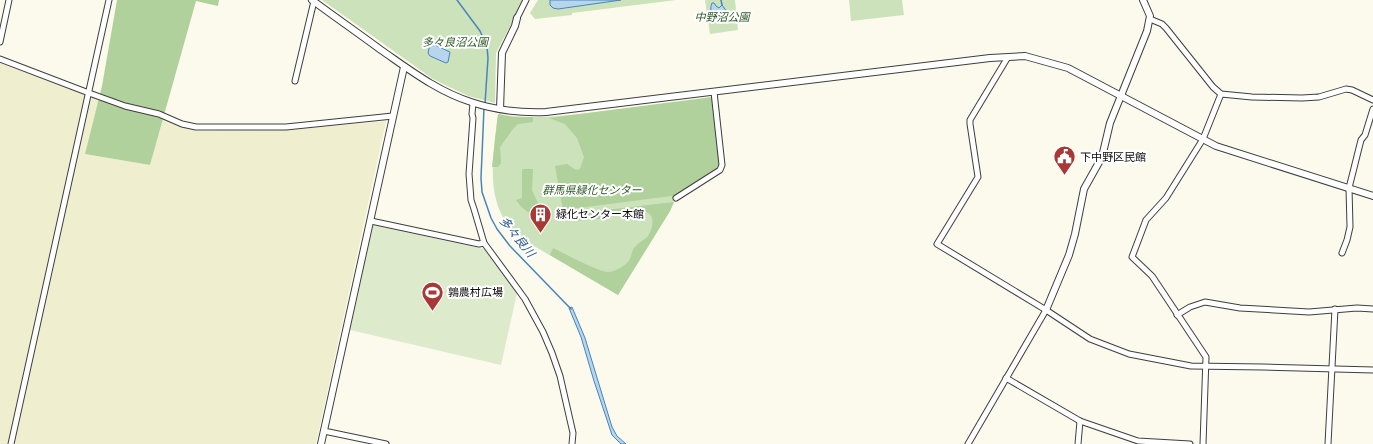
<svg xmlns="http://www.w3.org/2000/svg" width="1373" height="444" font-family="Merriweather,'Noto Sans JP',serif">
  <rect width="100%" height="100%" fill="#fcfaec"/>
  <!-- farmland -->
  <polygon fill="#efeecf" points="0,63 99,100 85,154 150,165 163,118 196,131 288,130 386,121 316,444 0,444"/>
  <!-- green -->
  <g fill="#cce2ba">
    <polygon points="322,0 524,0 496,53 495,103 468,96 433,79"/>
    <polygon points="538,0 676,0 572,13 572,15 535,19 530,13"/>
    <polygon points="705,0 735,0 738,30 710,34"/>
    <polygon points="849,0 902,0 904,15 851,21"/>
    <path d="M 620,109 L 679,195 L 675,195 L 674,202 L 670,211 L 618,295 L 522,239 C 482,209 493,156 498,114 C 539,121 579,114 620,109 Z"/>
  </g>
  <!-- forest -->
  <g fill="#b0d09c">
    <polygon points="117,0 219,0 218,6 196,1 150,165 85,154 102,86"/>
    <polygon points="712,97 720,165 718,168 679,195 563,210 555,166 567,164 576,170 580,169 584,157 577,138 565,124 549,118"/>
    <polygon points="498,114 513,117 533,117 533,122 518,124 513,129 500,147 501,163 498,167 492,167"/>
    <path d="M 522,169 L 533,169 L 532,190 L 541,210 L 539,214 C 529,216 521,207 516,200 L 522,198 Z"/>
    <path d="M 674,202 L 670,211 L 618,295 L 550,255 L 553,248 C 564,253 600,273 609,272 C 616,271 627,265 630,259 C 632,255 632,249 636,246 C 639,242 645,240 648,236 C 657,221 653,209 635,210 C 626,211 615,212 609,218 L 574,221 L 562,218 L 564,215 Z"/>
  </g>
  <!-- pitch -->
  <polygon fill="#ddeacb" points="373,225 484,249 517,293 501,365 350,330"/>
  <!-- water -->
  <g fill="#b7d5ed" stroke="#4885ba">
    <polygon points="550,0 621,0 558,9 553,8 550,5"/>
    <path d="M 712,3 L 714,3 L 716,6 L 719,8 L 722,5 L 725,9 L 727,15 L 722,21 L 717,20 C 712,15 709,10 712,3 Z"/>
    <polygon points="431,43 450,52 448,62 446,63 430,56 428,53 430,44"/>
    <polygon points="572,307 585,338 612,427 617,436 626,444 621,444 612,435 594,381 581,337 569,308"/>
  </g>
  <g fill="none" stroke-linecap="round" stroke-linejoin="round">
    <!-- stream -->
    <g stroke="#4885ba" stroke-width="1.5">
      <polyline points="457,0 480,31 487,47 488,58 485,104"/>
      <polyline points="721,0 722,5"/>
      <polyline points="484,108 481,178 482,192 491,218 497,229 510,246 571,309"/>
    </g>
    <defs>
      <g id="minor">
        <polyline points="517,18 526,0"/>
        <polyline points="1150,19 1162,24 1166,28 1213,87 1221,94 1252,97 1302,98 1319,97 1346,89 1352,90 1373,100"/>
        <polyline points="0,42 9,0"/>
        <polyline points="1008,57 970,120 970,124 978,177 937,244 1046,310 1090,339 1129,354 1191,366 1263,367 1373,370"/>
        <polyline points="0,59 89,93 125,106 159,114 182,124 196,127 286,127 393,116"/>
        <polyline points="295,81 314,1"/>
        <polyline points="473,103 472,114 473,118 469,174 471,200 474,209 484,243 525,299 543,332 552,353 560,376 573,433 572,444"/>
        <polyline points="676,198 720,170 722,165 714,92"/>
        <polyline points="371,221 479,244 484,243"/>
        <polyline points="1342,253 1347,240 1350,227 1349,188 1361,140 1365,135 1373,109"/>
        <polyline points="1177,315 1190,307 1205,302 1240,308 1309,312 1357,308 1373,309"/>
        <polyline points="1006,378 1080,421 1138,441 1190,444"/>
        <polyline points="324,431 386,444"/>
        <polyline points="11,444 109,0"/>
        <polyline points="968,444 1046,310"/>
        <polyline points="1078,444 1080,421"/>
        <polyline points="1203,444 1206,357 1152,276 1132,257 1146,220 1166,198 1203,139 1221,94"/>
        <polyline points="1328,444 1335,309"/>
      </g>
      <g id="tertiary">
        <path d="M 312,0 C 335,17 358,33 381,50 C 410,70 437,91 471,102 C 495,110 521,113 546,112 L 990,58 L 1025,56 L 1068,68 L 1216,146 L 1373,196"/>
        <polyline points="500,109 502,53 515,26 517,18"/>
        <polyline points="1046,310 1069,255 1075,234 1084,189 1102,157 1110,123 1147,31 1150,16 1143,0"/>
        <polyline points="321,444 404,67"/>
      </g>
    </defs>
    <!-- minor casing -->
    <use href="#minor" stroke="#3e3e3e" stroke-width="7"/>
    <!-- tertiary casing -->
    <use href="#tertiary" stroke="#3e3e3e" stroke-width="8"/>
    <!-- minor -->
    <use href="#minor" stroke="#fff" stroke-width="5"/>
    <!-- tertiary -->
    <use href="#tertiary" stroke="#fff" stroke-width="6"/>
  </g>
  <!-- icons -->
  <defs>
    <symbol id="civic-pin" viewBox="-11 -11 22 30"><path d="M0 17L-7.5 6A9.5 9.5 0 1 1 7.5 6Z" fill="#a83836" stroke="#fff"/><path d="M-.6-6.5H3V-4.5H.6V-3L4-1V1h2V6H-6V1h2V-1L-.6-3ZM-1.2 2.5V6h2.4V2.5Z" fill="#fff"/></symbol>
    <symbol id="building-pin" viewBox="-11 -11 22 30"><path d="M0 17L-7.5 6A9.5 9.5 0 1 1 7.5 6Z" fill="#a83836" stroke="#fff"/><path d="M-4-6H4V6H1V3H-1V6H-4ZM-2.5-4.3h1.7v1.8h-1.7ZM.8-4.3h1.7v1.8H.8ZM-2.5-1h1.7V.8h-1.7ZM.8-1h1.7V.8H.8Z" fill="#fff"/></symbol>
    <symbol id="stadium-pin" viewBox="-11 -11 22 30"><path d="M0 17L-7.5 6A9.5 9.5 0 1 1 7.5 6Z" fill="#a83836" stroke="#fff"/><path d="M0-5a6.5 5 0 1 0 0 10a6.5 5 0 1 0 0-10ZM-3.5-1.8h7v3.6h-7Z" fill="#fff"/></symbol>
  </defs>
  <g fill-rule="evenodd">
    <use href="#civic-pin" x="1052" y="144" width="25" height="34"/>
    <use href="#building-pin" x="528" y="202" width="25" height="34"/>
    <use href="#stadium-pin" x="420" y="280" width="25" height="34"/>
  </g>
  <g text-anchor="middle" stroke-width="4" stroke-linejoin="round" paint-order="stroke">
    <!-- park labels -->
    <g font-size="11" font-style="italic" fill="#2c5925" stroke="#fff">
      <text x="722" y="21">中野沼公園</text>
      <text x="455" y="46">多々良沼公園</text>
      <text x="592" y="194">群馬県緑化センター</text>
    </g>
    <!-- poi labels -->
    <g font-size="11" fill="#0b0b0b" stroke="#fff" text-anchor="start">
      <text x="1080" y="161">下中野区民館</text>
      <text x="556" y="218">緑化センター本館</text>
      <text x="448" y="296">鶉農村広場</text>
    </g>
    <!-- water labels -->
    <g font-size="12" font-style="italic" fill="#26588b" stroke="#fff">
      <text transform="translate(517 237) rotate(51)" y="4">多々良川</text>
    </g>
  </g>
</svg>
